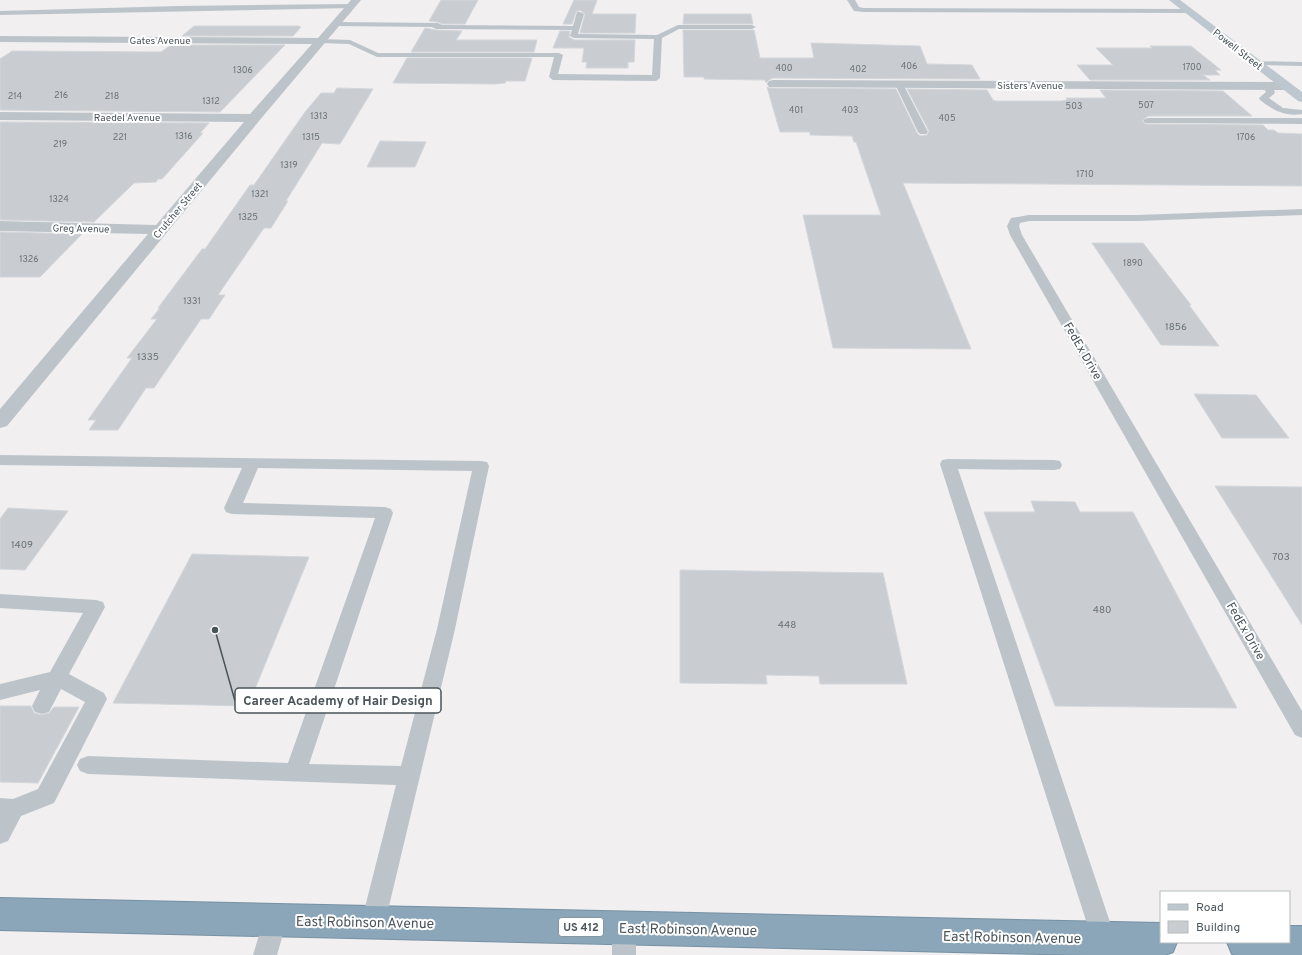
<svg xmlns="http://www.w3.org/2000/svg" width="1302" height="955" font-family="Overpass,sans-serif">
  <rect width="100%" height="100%" fill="#f1efef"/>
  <!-- building -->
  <g fill="#c9cdd1" stroke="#d3d6da">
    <polygon points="441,0 478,0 465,24 442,24 438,22 429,21"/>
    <polygon points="574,0 597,0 592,14 636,14 635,33 580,33 585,14 580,10 576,12 572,24 563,24"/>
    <polygon points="684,14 751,14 753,24 683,24"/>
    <polygon points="194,26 298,26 301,27 293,36 182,36"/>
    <polygon points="425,28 436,30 462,31 456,40 537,40 534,52 411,52"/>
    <polygon points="683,30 754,30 760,58 814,58 811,43 920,46 927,64 972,65 980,79 773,78 769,80 766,83 765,80 704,79 704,77 684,77"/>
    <polygon points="560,31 570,31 569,37 574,40 635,40 634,62 628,62 628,68 586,68 587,62 582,62 584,48 553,48"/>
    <polygon points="171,45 285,45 220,112 0,110 0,59 12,51 161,52"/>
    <polygon points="1150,46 1191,46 1221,70 1215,70 1220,75 1203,75 1210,80 1090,80 1077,65 1113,65 1096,48 1152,48"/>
    <polygon points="407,58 532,58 525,81 506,81 505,83 496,84 393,83"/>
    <polygon points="767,87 769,88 896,89 917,133 920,136 927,135 929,131 907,89 987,90 993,100 996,101 1061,101 1067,100 1066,98 1106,98 1100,90 1223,91 1252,116 1148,116 1142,121 1145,124 1263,125 1268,130 1274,130 1278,133 1302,134 1302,186 903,183 971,349 833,348 803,215 881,215 856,142 854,142 852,136 810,135 810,132 780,132"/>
    <polygon points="337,88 373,89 340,144 322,143 286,201 288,201 271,228 264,228 218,295 225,295 209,319 201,319 154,388 146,388 118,430 89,430 96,420 88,420 132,358 127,358 157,319 151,319 160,308 158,308 202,249 205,249 250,185 254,185 305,112 321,93 334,93"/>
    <polygon points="0,122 209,123 200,133 203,133 162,179 158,179 156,182 134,183 94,222 0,220"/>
    <polygon points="380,141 426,142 415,167 367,167"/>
    <polygon points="0,232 82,234 40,277 0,277"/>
    <polygon points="1092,243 1143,243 1191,305 1189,305 1219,346 1161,345"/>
    <polygon points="1194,394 1256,395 1289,438 1222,438"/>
    <polygon points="1215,486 1302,487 1302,625"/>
    <polygon points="1031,501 1075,502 1080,512 1133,512 1237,708 1055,706 984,512 1035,512"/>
    <polygon points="8,508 68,511 25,570 0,569 0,519"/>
    <polygon points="192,554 309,557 248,706 113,703"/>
    <polygon points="680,570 883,573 907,684 820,684 819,676 766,675 767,684 680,683"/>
    <polygon points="0,706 31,706 34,713 42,715 49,713 54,707 79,707 38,783 0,782"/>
  </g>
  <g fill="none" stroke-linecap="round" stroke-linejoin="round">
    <defs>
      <g id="highway">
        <polygon points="0,898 1161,923 1161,942 1177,942 1173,952 1165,955 1084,955 0,930"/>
        <polygon points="1289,926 1302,926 1302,955 1235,955 1232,954 1227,942 1289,942"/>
      </g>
    </defs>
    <!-- highway casing -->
    <use href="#highway" stroke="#7691a5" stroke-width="2"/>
    <!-- lane -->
    <g fill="#bcc4ca" fill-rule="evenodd">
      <polygon points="847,0 855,0 859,7 863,8 1188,9 1192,11 1188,13 863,12 854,11"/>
      <polygon points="351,4 354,4 354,8 0,15 0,11 178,6"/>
      <polygon points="577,12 580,12 584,14 578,34 657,35 678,25 752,25 756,27 752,29 679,29 662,38 660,78 656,81 553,80 549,77 554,57 377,57 349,44 321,43 317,41 321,39 350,40 378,53 559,53 563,55 558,74 652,75 654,39 574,38 570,36 572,30 436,29 432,27 335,26 331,24 335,22 438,23 442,25 573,26"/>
      <polygon points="1254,61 1302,62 1302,66 1257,65 1253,63"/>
      <polygon points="899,81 903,84 928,132 926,134 920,134 918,132 895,84"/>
      <path d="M 1266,83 L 1273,87 L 1275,93 L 1269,98 L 1283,108 L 1302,110 L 1302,114 C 1285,117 1273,110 1260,100 L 1259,98 L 1266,92 L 1262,86 Z"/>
      <polygon points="1148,118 1302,118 1302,124 1145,123 1143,121 1145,119"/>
      <polygon points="1302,209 1302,215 1138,221 1029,221 1020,223 1019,226 1022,235 1302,711 1302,738 1295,735 1010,235 1007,226 1011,218 1029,215 1138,215"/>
      <path d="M 0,455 L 481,461 L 487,462 L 489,466 L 455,629 L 385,923 L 382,931 L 373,935 L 364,931 L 361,923 L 396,785 L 88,774 L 80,771 L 77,765 L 80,759 L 88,756 L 288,763 L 375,518 L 232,514 L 226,512 L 224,508 L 242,468 L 0,465 ZM 258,468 L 472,471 L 437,629 L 401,766 L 309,764 L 393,513 L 391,509 L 385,507 L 243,503 Z"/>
      <polygon points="948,459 1054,460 1060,461 1062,465 1060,469 1054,470 958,469 1121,955 1097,955 940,464 942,460"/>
      <polygon points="0,594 96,600 103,602 105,607 69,674 104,693 107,699 54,803 21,816 8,841 0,844 0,798 13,799 38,789 85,702 61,689 49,712 42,714 35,712 32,706 40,690 0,700 0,684 50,672 83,613 0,608"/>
      <polygon points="275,908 284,912 287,920 277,955 253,955 266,912"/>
      <polygon points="624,916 633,920 636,928 636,955 612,955 612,928 615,920"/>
    </g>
    <!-- street -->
    <g fill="#bcc4ca" fill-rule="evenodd">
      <polygon points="351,0 361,0 259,121 7,426 0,428 0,409 148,234 0,231 0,221 156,225 244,122 0,120 0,112 250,114 312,44 0,42 0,36 318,38"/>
      <polygon points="773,80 1286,82 1290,83 1292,86 1290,89 1286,90 769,87 767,84 769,81"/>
    </g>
    <!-- secondary -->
    <polygon fill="#bcc7cf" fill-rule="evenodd" points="1169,0 1180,0 1302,92 1302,102 1298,101"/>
    <!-- highway -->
    <use href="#highway" fill="#8ba6b9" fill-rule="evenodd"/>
  </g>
  <g text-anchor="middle" stroke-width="4" stroke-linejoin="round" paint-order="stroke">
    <!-- far-number labels -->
    <g font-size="9" fill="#697278">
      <text x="909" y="69">406</text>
      <text x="1192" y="70">1700</text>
      <text x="784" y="71">400</text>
      <text x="858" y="72">402</text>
      <text x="243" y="73">1306</text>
      <text x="61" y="98">216</text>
      <text x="15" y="99">214</text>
      <text x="112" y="99">218</text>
      <text x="211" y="104">1312</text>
      <text x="1146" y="108">507</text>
      <text x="1074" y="109">503</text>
      <text x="796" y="113">401</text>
      <text x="850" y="113">403</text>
      <text x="319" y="119">1313</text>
      <text x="947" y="121">405</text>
      <text x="184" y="139">1316</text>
      <text x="120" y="140">221</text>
      <text x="311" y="140">1315</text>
      <text x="1246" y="140">1706</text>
      <text x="60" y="147">219</text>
      <text x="289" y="168">1319</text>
      <text x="1085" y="177">1710</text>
      <text x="260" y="197">1321</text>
      <text x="59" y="202">1324</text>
      <text x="248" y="220">1325</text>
      <text x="29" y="262">1326</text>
      <text x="1133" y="266">1890</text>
      <text x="192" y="304">1331</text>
    </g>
    <!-- far-street labels -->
    <g font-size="10" fill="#49545a" stroke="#fff">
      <text x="160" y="44">Gates Avenue</text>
      <text transform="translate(1238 49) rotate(38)" y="4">Powell Street</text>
      <text x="1030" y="89">Sisters Avenue</text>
      <text x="127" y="121">Raedel Avenue</text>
      <text transform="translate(177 210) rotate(-50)" y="4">Crutcher Street</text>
      <text transform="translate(81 228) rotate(1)" y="4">Greg Avenue</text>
    </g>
    <!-- number labels -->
    <g font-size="10" fill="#697278">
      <text x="1176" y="330">1856</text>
      <text x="148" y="360">1335</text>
      <text x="22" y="548">1409</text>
      <text x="1281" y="560">703</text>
      <text x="1102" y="613">480</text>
      <text x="787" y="628">448</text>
    </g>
    <!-- shield labels -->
    <rect fill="#fff" stroke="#80878c" stroke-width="1" x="559" y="918" width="44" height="18" rx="3"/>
    <g font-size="11" font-weight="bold" fill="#49545a">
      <text x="581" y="931">US 412</text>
    </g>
    <!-- street labels -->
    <g font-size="12" fill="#49545a" stroke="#fff">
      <text transform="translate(1083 351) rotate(60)" y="4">FedEx Drive</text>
      <text transform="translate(1246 631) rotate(60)" y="4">FedEx Drive</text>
    </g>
    <!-- near-street labels -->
    <g font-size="14" fill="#49545a" stroke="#fff">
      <text transform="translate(365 922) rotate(1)" y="5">East Robinson Avenue</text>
      <text transform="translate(688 929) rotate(1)" y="5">East Robinson Avenue</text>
      <text transform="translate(1012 937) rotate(1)" y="5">East Robinson Avenue</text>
    </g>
  </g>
  <!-- callouts -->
  <path fill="none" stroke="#49545a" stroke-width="1.5" d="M215 630L235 701"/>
  <circle fill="#49545a" stroke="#fff" stroke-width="1.5" cx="215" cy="630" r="4"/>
  <rect fill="#fff" stroke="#49545a" stroke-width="1.5" x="235" y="688" width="206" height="25" rx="4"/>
  <g font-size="13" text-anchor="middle" font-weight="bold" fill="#49545a">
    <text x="338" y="705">Career Academy of Hair Design</text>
  </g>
  <!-- legend -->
  <rect x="1160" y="891" width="130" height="52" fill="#ffffff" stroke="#b6bbbd"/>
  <rect x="1168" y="904" width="20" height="6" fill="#bcc7cf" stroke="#b6bbbd"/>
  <text x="1196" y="911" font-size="12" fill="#49545a">Road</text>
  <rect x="1168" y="921" width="20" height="12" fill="#c9cdd1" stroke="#b6bbbd"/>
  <text x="1196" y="931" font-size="12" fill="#49545a">Building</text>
</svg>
